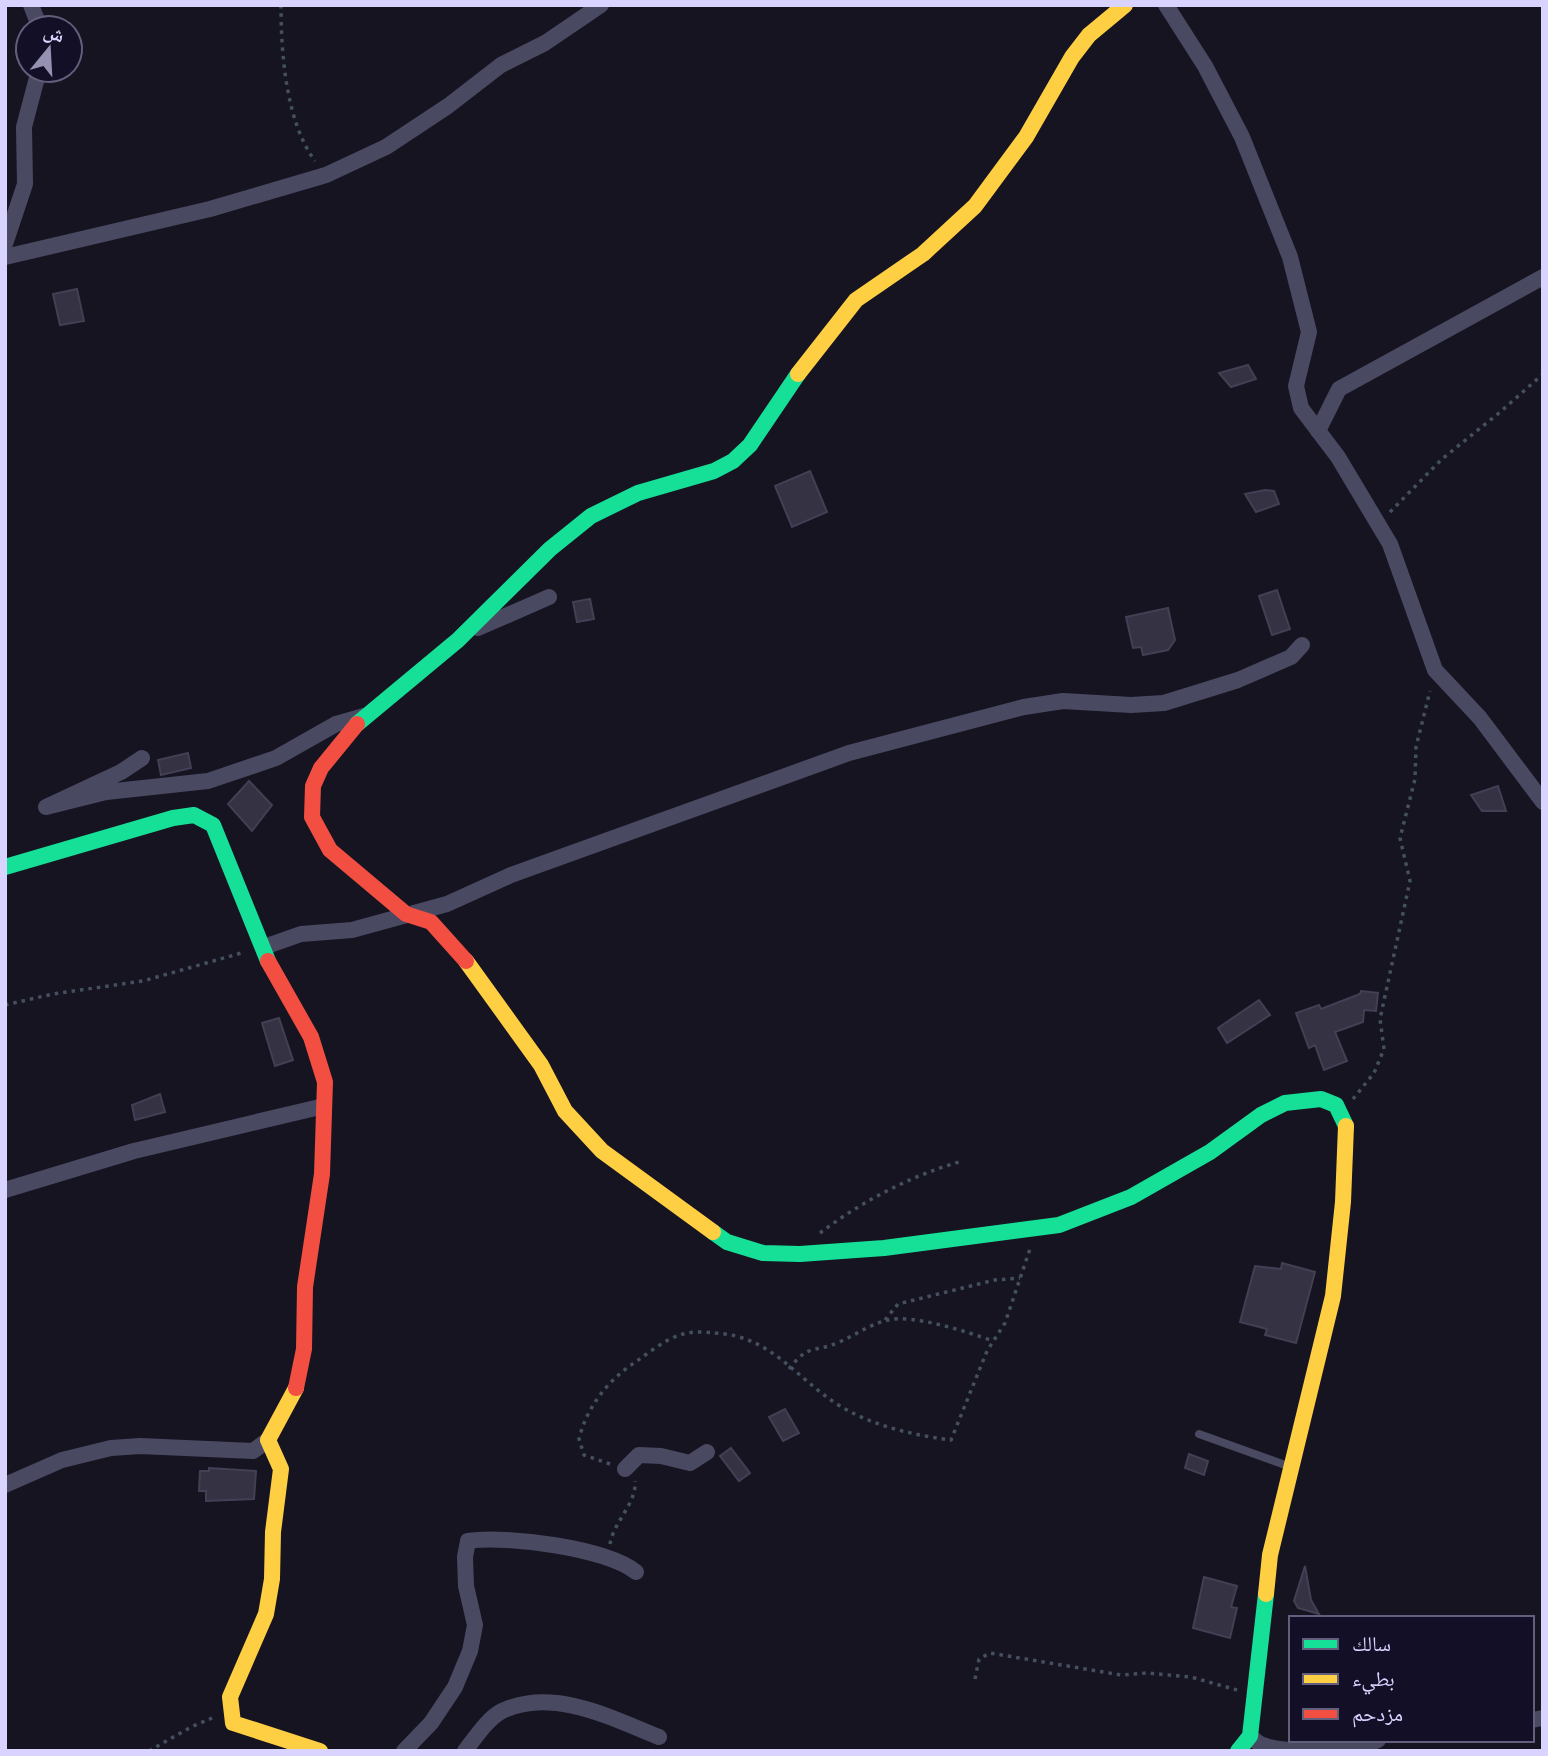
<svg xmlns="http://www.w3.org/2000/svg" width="1548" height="1756" font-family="'Space Grotesk','Noto Naskh Arabic',sans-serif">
  <rect width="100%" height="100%" fill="#161421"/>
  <!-- building -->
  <g fill="#343243" stroke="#433f54" stroke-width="2">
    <polygon points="77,289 84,321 60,325 53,294"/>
    <polygon points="1248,365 1256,379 1231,387 1219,373"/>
    <polygon points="810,471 827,512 792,527 775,486"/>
    <polygon points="1265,490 1274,491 1279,504 1256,512 1245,494"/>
    <polygon points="1277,590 1290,629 1272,635 1259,596"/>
    <polygon points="590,599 594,619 577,622 573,602"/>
    <polygon points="1168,608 1175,640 1168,650 1143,655 1141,647 1133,648 1126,617"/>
    <polygon points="188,753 191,768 161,775 158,760"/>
    <polygon points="249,781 272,805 252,831 228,804"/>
    <polygon points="1498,786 1506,811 1482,811 1471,795"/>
    <polygon points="1361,991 1378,993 1376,1011 1364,1010 1363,1022 1335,1032 1347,1061 1324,1070 1315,1045 1309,1048 1296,1013 1319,1005 1321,1009 1360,994"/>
    <polygon points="1259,1000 1270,1015 1227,1043 1218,1028"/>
    <polygon points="279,1018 293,1060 275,1066 262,1023"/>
    <polygon points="160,1094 165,1112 135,1120 132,1105"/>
    <polygon points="1282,1263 1315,1272 1296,1343 1265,1335 1267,1329 1240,1322 1255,1266 1281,1269"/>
    <polygon points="785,1409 799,1433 783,1441 769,1417"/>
    <polygon points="731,1448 750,1473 739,1481 720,1456"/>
    <polygon points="1189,1454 1208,1461 1204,1475 1185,1468"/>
    <polygon points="209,1468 256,1471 254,1499 206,1501 206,1491 199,1491 200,1471 209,1471"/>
    <polygon points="1305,1566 1311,1600 1319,1614 1298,1608 1294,1601"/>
    <polygon points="1204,1577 1237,1586 1231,1607 1237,1608 1230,1638 1193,1628"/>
  </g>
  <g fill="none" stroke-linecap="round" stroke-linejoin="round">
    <!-- path -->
    <g stroke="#44505f" stroke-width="3.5" stroke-dasharray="3.5 5" stroke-linecap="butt">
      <path d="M 281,5 C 281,54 286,122 315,161"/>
      <polyline points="1390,512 1442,459 1499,413 1543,374"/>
      <polyline points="5,1005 53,994 143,981 245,952"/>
      <polyline points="1353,1099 1374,1073 1384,1049 1380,1019 1410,881 1400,838 1415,779 1416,747 1430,691"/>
      <path d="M 820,1233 C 861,1202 910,1176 959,1162"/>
      <polyline points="885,1320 898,1304 995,1280 1020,1278"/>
      <path d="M 789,1369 C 810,1342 813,1354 839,1342 C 856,1335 870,1324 888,1320 C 913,1314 968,1332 993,1341"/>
      <path d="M 610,1464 L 584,1455 L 579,1439 C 587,1406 609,1379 637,1361 C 651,1351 667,1338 683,1334 C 693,1331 705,1332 715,1333 C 772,1336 795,1378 840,1406 C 873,1426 913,1435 951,1440 L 987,1351 L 1005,1323 L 1030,1249"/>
      <path d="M 610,1544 C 614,1521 637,1503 635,1481"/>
      <polyline points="975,1679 979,1659 990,1653 1121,1675 1147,1673 1191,1677 1237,1690"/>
      <polyline points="149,1751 191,1727 212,1718"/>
    </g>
    <!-- lane -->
    <polyline stroke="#4a4962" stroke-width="8" points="1199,1434 1288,1466"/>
    <!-- street -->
    <g stroke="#4a4962" stroke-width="16">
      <polyline points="31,5 40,28"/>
      <polyline points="1166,5 1205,66 1242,137 1290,257 1309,332 1296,386 1301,408 1338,457 1390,544 1435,670 1480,718 1543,802"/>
      <polyline points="5,244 25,184 24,127 39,70"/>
      <polyline points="5,257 210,209 326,175 386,147 448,106 501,65 545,43 601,5"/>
      <polyline points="1318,431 1339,389 1543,277"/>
      <polyline points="478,628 549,597"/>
      <polyline points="142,758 121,772 46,807 106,792 208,781 276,758 336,724 364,716"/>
      <polyline points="264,947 301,934 352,930 447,904 511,875 849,753 1024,707 1063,701 1131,705 1164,703 1238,680 1291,657 1302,645"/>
      <polyline points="5,1190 134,1151 324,1106"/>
      <polyline points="625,1469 639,1455 661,1456 690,1463 707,1452"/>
      <polyline points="5,1485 62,1460 111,1448 140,1446 253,1451 268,1440"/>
      <polyline points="1532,1720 1543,1718"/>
      <path d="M 1250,1736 C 1254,1739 1258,1744 1263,1745 C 1286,1754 1357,1751 1378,1740"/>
      <path d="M 404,1751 L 431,1723 L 455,1687 L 470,1651 L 475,1625 L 466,1586 L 465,1557 L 468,1541 C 506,1535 606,1548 636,1572"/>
      <path d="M 465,1751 C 475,1738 488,1718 502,1711 C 554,1687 611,1718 659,1737"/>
    </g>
    <!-- fast -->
    <g stroke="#16e098" stroke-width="16">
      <polyline points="357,724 458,640 550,549 591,516 638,493 714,471 733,461 750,445 798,374"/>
      <polyline points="5,867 173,818 194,815 213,825 268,961"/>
      <polyline points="713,1232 727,1242 763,1253 800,1254 884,1248 1059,1225 1131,1197 1210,1152 1261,1115 1285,1103 1321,1099 1336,1105 1346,1126"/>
      <polyline points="1238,1751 1250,1736 1266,1594"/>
    </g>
    <!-- slow -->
    <g stroke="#ffcf43" stroke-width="16">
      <polyline points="798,374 856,300 923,254 975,206 1026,137 1072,57 1089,35 1125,5"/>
      <polyline points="466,961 541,1065 565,1111 602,1151 713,1232"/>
      <polyline points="296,1388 268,1440 281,1469 273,1532 272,1579 266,1614 230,1697 233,1723 320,1751"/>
      <polyline points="1266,1594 1270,1555 1333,1296 1343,1202 1346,1126"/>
    </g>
    <!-- jam -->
    <g stroke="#f24e42" stroke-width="16">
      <polyline points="357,724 321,768 313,786 312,817 330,850 406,914 431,922 466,961"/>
      <polyline points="268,961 311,1037 325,1082 322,1174 305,1287 304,1349 296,1388"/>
    </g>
  </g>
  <!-- border -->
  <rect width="1548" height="1756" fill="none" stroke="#d9d4ff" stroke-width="14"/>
  <!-- legend -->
  <rect x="1289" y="1616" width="245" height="126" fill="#130f26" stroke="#625e7d" stroke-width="2"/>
  <rect x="1303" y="1639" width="35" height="10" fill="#16e098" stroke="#625e7d" stroke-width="2"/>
  <text x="1352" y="1651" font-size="21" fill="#d9d4ff">سالك</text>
  <rect x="1303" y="1674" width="35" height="10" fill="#ffcf43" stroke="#625e7d" stroke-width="2"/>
  <text x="1352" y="1686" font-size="21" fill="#d9d4ff">بطيء</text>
  <rect x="1303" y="1709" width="35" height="10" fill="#f24e42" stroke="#625e7d" stroke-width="2"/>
  <text x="1352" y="1721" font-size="21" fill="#d9d4ff">مزدحم</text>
  <!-- north arrow -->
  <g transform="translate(49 49) rotate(18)"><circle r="33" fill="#130f26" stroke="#625e7d" stroke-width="2"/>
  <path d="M0-5L12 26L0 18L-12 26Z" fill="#9591b1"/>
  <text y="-10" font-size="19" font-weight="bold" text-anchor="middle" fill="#d9d4ff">ش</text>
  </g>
</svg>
